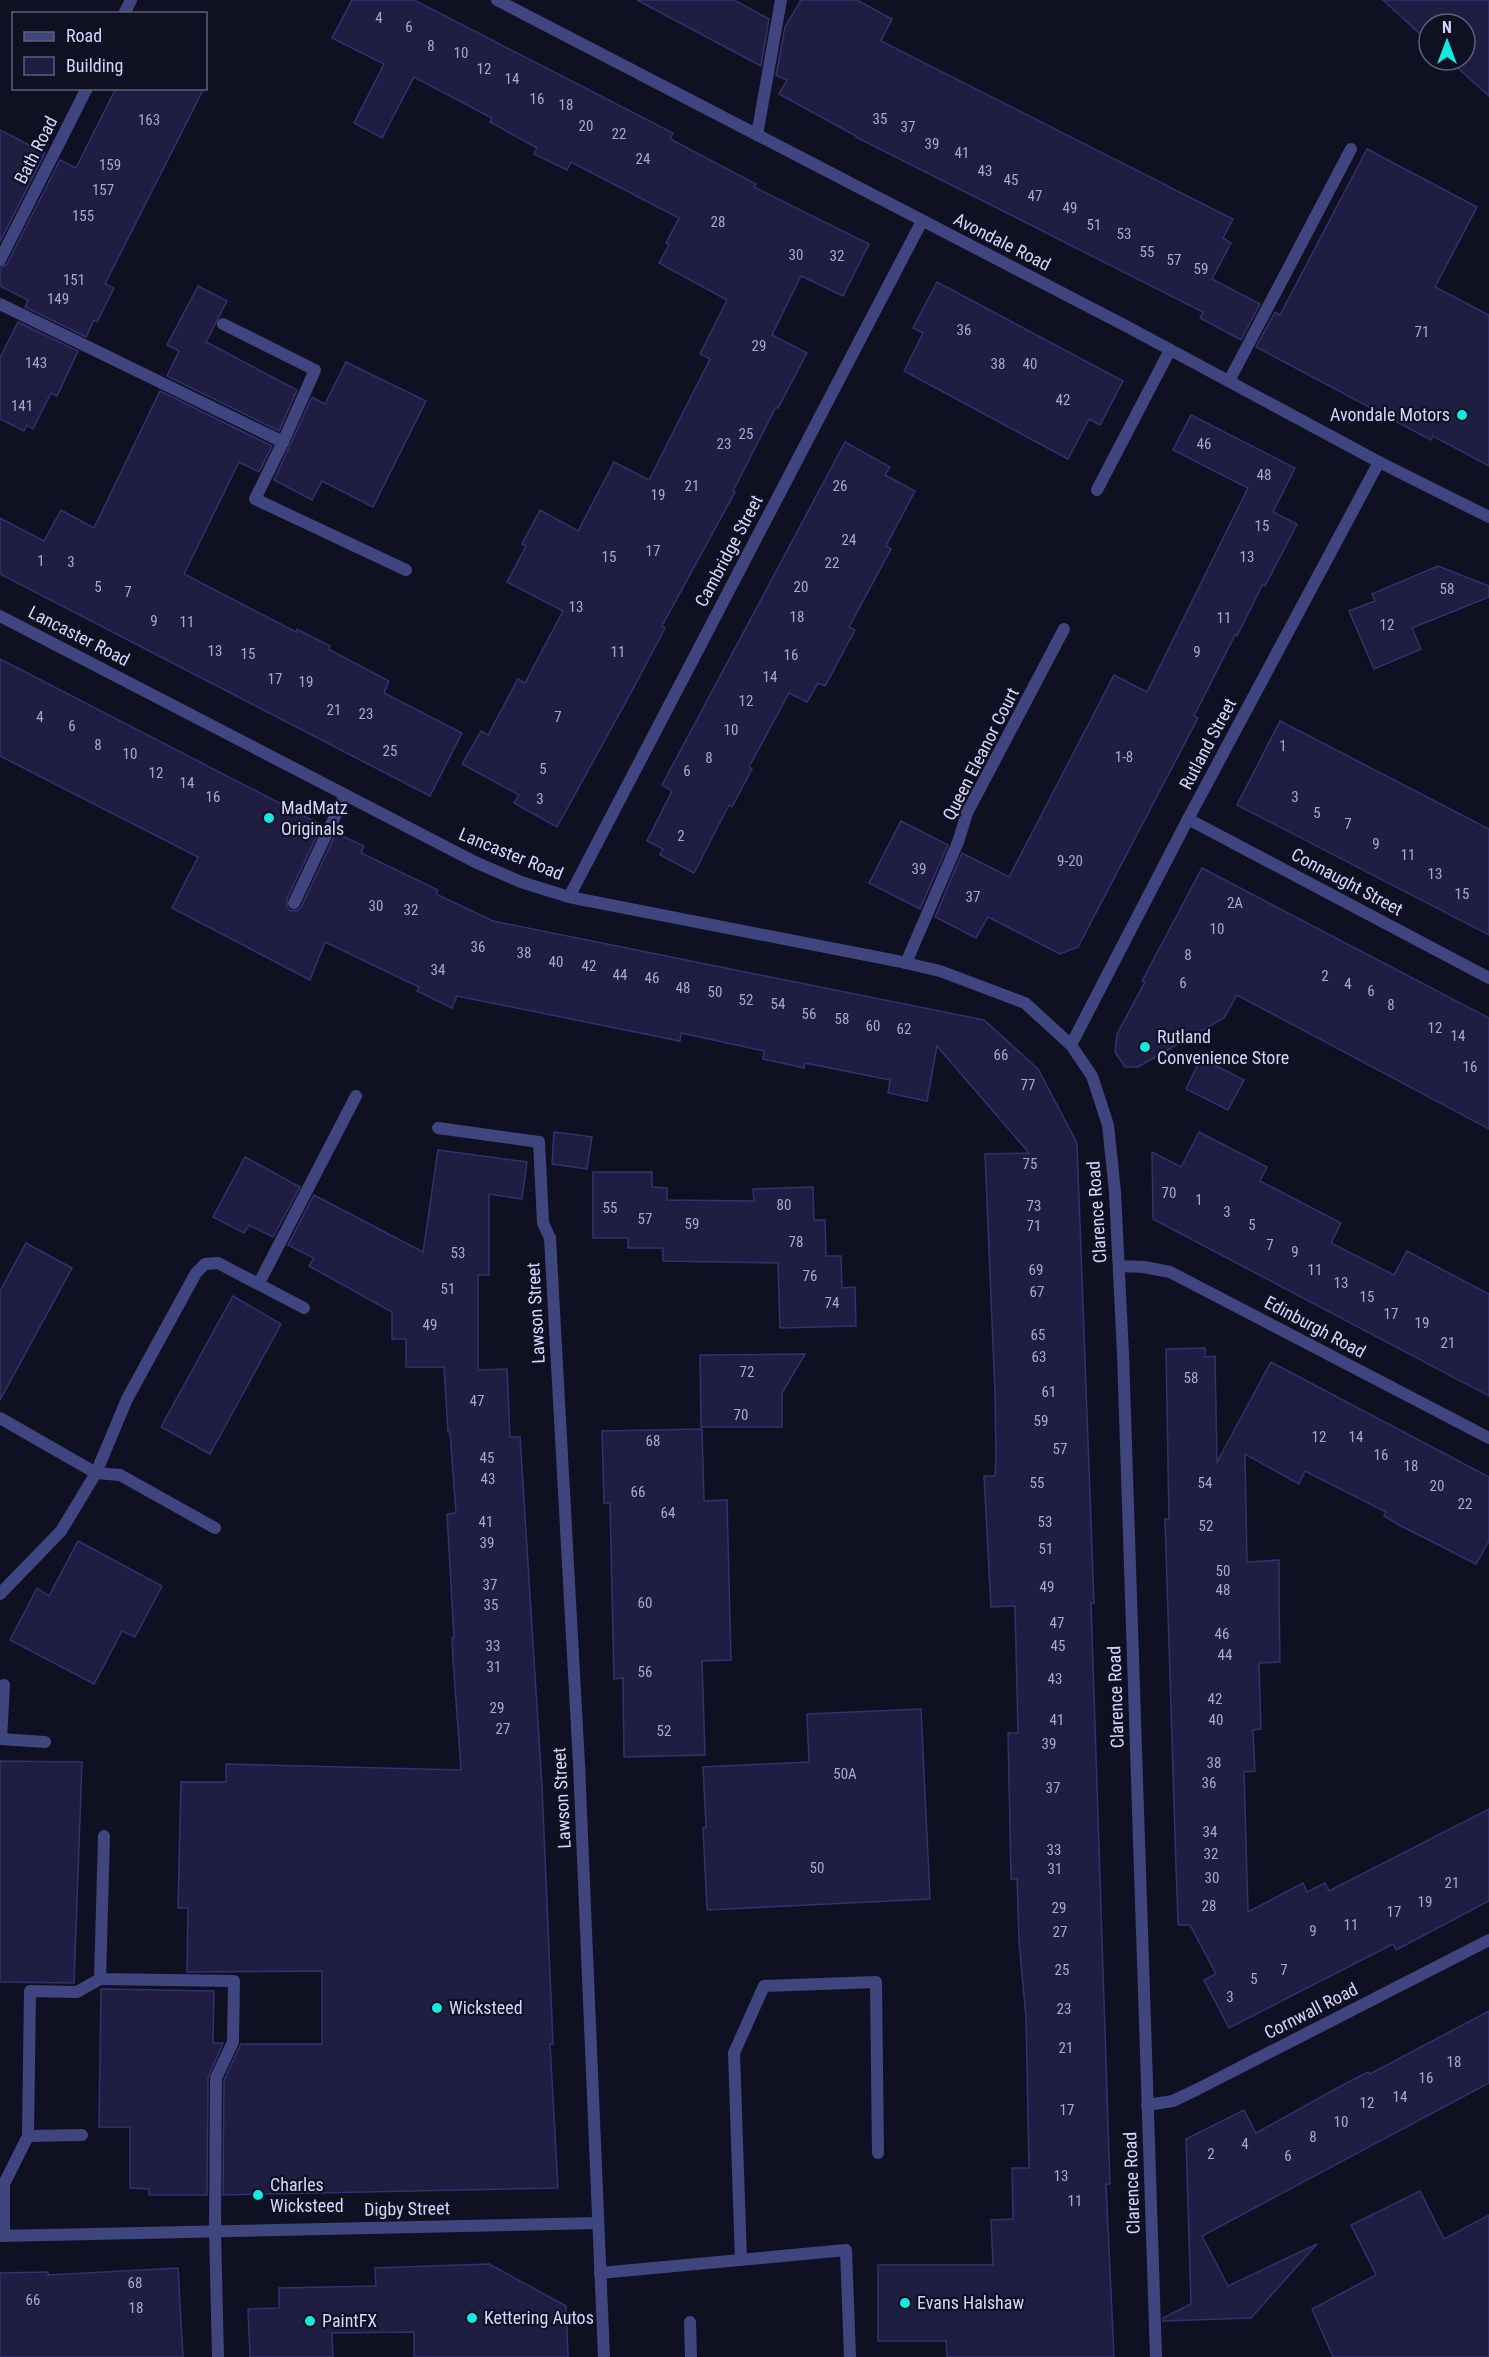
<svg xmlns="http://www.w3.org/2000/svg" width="1489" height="2357" font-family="'Roboto Condensed',sans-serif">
  <rect width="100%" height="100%" fill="#101023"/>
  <!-- building -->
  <g fill="#1f1d42" stroke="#33316d" stroke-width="1.5">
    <polygon points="352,0 414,0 673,133 670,139 756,184 754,187 869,244 843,296 801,276 772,335 807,353 778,408 776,407 733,491 735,492 662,626 665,628 634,687 557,827 514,803 519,795 462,764 481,731 488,735 518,679 525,683 563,611 507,582 526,546 522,544 540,510 578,531 614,462 649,480 710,359 700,354 727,300 659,263 669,245 666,243 679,218 571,162 567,170 534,154 537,148 490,122 492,118 414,77 382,138 354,123 384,64 332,38"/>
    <polygon points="637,0 734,0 769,19 761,66"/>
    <polygon points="801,0 857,0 892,19 881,41 1233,219 1223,238 1231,243 1212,279 1260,304 1241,340 1200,318 1203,312 856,137 856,136 779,94 787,80 776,75 785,27"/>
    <polygon points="1383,0 1489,0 1489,96 1449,60 1465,60 1465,24 1429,24 1429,42"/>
    <polygon points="116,88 204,88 105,284 114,288 97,322 94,320 86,337 25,307 28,300 0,286 0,268 7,264 60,160 76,168"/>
    <polygon points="0,130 45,153 0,242"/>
    <polygon points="1367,149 1477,207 1435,287 1489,315 1489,466 1433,436 1431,440 1256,347 1275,312 1280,315"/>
    <polygon points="937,282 1123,381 1100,425 1089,419 1068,459 904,371 923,333 913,328"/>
    <polygon points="198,286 227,301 206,342 297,390 279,431 167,376 179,351 167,345"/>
    <polygon points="18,322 78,351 57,396 51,393 33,429 27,425 24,431 0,419 0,358"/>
    <polygon points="346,362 426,401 373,507 322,481 312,500 274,480 312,397 325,404"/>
    <polygon points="160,391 272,446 259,472 239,462 184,574 296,632 297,629 330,646 328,649 389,681 384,693 462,733 430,796 0,574 0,518 44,541 61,510 94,528"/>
    <polygon points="1191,415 1295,468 1273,512 1297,524 1265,586 1263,584 1237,636 1235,635 1194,716 1198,718 1078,947 1060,954 988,917 976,938 935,917 962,853 1009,877 1114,675 1147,692 1248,488 1173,450"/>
    <polygon points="845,442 890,467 885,475 915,491 886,546 891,549 849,627 855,630 825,686 818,683 807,702 789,693 749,767 752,769 732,807 729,805 694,873 660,855 663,849 647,841 672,791 662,785"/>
    <polygon points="1438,566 1489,586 1489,597 1412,628 1421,649 1374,669 1349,611 1375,601 1372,594"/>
    <polygon points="0,659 322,825 287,899 287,907 291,911 298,910 301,907 336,833 364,846 361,853 438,890 436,894 493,921 984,1020 1038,1069 1077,1143 1094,1603 1091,1603 1110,2184 1106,2184 1114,2357 947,2357 946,2341 878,2341 878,2265 993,2265 991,2220 1013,2219 1012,2168 1029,2168 1026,2018 1019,1941 1017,1879 1011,1879 1008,1733 1018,1733 1015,1606 991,1607 984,1476 995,1476 996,1459 995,1393 985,1154 1029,1153 937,1046 927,1101 888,1093 890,1080 805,1063 804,1068 763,1059 764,1051 681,1033 680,1041 457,996 452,1008 417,991 419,987 325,942 310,980 172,908 198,857 0,756"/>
    <polygon points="1280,721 1489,829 1489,935 1237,805"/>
    <polygon points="901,821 948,845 920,909 869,883"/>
    <polygon points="1202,868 1489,1018 1489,1129 1237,995 1224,1018 1138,1067 1125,1067 1115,1052 1117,1034 1145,982 1142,981"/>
    <polygon points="1201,1058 1244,1080 1228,1110 1186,1089"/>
    <polygon points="554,1132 592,1137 587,1169 552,1164"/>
    <polygon points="1199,1132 1267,1167 1260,1181 1341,1223 1331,1243 1394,1275 1407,1251 1489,1294 1489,1396 1153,1219 1152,1152 1181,1167"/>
    <polygon points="438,1150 527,1162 522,1199 489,1194 489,1275 478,1275 478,1370 507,1369 510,1437 520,1437 542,1786 553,2044 550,2044 558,2188 223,2195 224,2080 241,2044 322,2044 322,1971 187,1972 188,1908 178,1908 181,1782 226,1782 226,1764 461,1770 453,1659 452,1638 454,1638 447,1514 456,1513 450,1432 448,1432 444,1367 406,1367 406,1339 392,1339 392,1312 309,1266 314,1258 288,1245 314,1195 423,1252"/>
    <polygon points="245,1157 300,1187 273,1237 249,1225 244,1233 213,1217"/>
    <polygon points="593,1172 652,1172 652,1187 667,1188 667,1200 754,1201 753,1189 813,1187 814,1220 825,1220 826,1256 841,1256 842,1288 855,1287 856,1326 780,1328 778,1263 663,1261 663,1248 628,1248 628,1238 593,1238"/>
    <polygon points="26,1243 72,1268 0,1400 0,1291"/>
    <polygon points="233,1296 281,1324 210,1454 161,1427"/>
    <polygon points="1205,1348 1205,1357 1215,1356 1217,1462 1271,1362 1489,1477 1489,1541 1476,1564 1399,1525 1384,1516 1386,1512 1305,1471 1299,1484 1245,1454 1247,1562 1279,1560 1279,1597 1280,1662 1259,1663 1261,1729 1253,1730 1255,1771 1244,1772 1248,1912 1303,1883 1307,1892 1325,1883 1329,1891 1489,1809 1489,1901 1396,1950 1393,1944 1229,2028 1204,1980 1216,1974 1190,1925 1178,1925 1175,1835 1165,1519 1169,1519 1166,1349"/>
    <polygon points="805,1354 782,1393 782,1427 701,1427 700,1355"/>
    <polygon points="702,1429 704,1501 727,1500 731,1660 702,1661 705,1755 624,1757 623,1678 614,1679 610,1503 604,1503 602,1431"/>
    <polygon points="78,1541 162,1586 135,1637 122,1631 94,1684 10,1640 37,1588 49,1596"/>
    <polygon points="921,1709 930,1899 707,1910 703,1828 706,1827 703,1767 809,1762 807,1714"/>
    <polygon points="0,1761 82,1762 74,1983 0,1982"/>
    <polygon points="101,1989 214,1991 213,2043 223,2043 208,2078 207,2195 149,2195 149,2189 130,2188 130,2127 99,2127"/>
    <polygon points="1489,2011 1489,2083 1202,2236 1228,2286 1317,2244 1251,2318 1163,2321 1163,2318 1191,2304 1186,2139 1244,2110 1256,2133 1339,2087 1368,2072 1370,2074"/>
    <polygon points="1420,2191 1444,2239 1489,2215 1489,2357 1333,2357 1312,2309 1376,2275 1351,2225"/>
    <polygon points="489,2264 566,2306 568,2357 414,2357 414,2332 332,2333 333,2357 250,2357 248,2309 279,2308 279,2288 376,2286 375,2268"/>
    <polygon points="178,2268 183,2357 0,2357 0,2273 48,2272 48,2275"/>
  </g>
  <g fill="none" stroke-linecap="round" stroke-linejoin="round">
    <!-- service -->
    <g stroke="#3e457f" stroke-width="12">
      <polyline points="757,135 781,0"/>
      <polyline points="0,304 283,442 255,499 406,570"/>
      <polyline points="223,324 315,370 283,442"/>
      <polyline points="1229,381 1351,149"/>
      <polyline points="1097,490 1170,350"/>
      <polyline points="294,903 345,795"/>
      <polyline points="906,963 958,842 967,813 1064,629"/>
      <polyline points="438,1128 539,1142 543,1223 550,1238"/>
      <polyline points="259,1283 356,1096"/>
      <polyline points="120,1475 215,1528"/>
      <polyline points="0,1594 61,1531 96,1473 127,1399 196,1273 205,1264 218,1263 304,1308"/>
      <polyline points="1,1739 4,1685"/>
      <polyline points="104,1836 100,1979 234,1981 233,2042 216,2078 215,2231"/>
      <polyline points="28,2136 82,2135"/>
      <polyline points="4,2236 4,2184 28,2136 30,1991 77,1992 100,1979"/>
      <polyline points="741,2260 734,2053 764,1986 876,1982 878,2153"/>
      <polyline points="600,2273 846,2250 850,2357"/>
      <polyline points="690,2322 691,2357"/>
    </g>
    <!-- minor -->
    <g stroke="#3e457f" stroke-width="12">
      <polyline points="497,0 1126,326 1379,462 1489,517"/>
      <polyline points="0,616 475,862 521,882 569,897 897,961 940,971 1025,1003 1071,1045 1092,1076 1108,1125 1115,1192 1123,1354 1156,2357"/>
      <polyline points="1188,819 1489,978"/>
      <polyline points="569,897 922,221"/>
      <polyline points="1071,1045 1188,819 1379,462"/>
      <polyline points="550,1238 579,1764 604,2357"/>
      <polyline points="1119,1266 1144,1267 1170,1272 1489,1438"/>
      <polyline points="0,1418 96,1473 120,1475"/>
      <polyline points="0,1739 45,1742"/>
      <polyline points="1147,2105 1173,2101 1198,2089 1489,1940"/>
      <polyline points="215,2231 218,2357"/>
      <polyline points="0,2236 598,2223"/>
    </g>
    <!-- tertiary -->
    <g stroke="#3e457f" stroke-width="12">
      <polyline points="124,14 131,0"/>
      <polyline points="0,260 87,88"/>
    </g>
  </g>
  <!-- markers -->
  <g fill="#10ece1" stroke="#101023" stroke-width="2">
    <circle cx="1462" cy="415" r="6"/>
    <circle cx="269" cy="818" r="6"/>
    <circle cx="1145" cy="1047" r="6"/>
    <circle cx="437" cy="2008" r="6"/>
    <circle cx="258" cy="2195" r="6"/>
    <circle cx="905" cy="2303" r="6"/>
    <circle cx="472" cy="2318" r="6"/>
    <circle cx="310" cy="2321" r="6"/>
  </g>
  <g text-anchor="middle" stroke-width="4.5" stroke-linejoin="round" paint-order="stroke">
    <!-- number labels -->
    <g font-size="15" fill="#a8a8ce">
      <text x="379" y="23">4</text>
      <text x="409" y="32">6</text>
      <text x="431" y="51">8</text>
      <text x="461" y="58">10</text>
      <text x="484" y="74">12</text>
      <text x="512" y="84">14</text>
      <text x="537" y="104">16</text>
      <text x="566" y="110">18</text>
      <text x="880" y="124">35</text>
      <text x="149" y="125">163</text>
      <text x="586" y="131">20</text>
      <text x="908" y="132">37</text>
      <text x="619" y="139">22</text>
      <text x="932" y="149">39</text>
      <text x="962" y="158">41</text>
      <text x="643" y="164">24</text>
      <text x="110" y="170">159</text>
      <text x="985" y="176">43</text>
      <text x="1011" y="185">45</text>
      <text x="103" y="195">157</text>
      <text x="1035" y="201">47</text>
      <text x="1070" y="213">49</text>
      <text x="83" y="221">155</text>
      <text x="718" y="227">28</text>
      <text x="1094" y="230">51</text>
      <text x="1124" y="239">53</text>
      <text x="1147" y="257">55</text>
      <text x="796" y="260">30</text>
      <text x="837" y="261">32</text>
      <text x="1174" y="265">57</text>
      <text x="1201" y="274">59</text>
      <text x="74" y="285">151</text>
      <text x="58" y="304">149</text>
      <text x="964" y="335">36</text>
      <text x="1422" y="337">71</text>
      <text x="759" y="351">29</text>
      <text x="36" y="368">143</text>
      <text x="998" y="369">38</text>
      <text x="1030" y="369">40</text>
      <text x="1063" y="405">42</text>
      <text x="22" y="411">141</text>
      <text x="746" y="439">25</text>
      <text x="724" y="449">23</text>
      <text x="1204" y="449">46</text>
      <text x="1264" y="480">48</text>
      <text x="692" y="491">21</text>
      <text x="840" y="491">26</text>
      <text x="658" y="500">19</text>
      <text x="1262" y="531">15</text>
      <text x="849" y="545">24</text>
      <text x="653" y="556">17</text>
      <text x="609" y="562">15</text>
      <text x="1247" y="562">13</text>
      <text x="41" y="566">1</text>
      <text x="71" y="567">3</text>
      <text x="832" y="568">22</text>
      <text x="98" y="592">5</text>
      <text x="801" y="592">20</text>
      <text x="1447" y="594">58</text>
      <text x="128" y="597">7</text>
      <text x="576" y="612">13</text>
      <text x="797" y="622">18</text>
      <text x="1224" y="623">11</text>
      <text x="154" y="626">9</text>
      <text x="187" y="627">11</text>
      <text x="1387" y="630">12</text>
      <text x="215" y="656">13</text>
      <text x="618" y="657">11</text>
      <text x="1197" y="657">9</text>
      <text x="248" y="659">15</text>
      <text x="791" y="660">16</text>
      <text x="770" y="682">14</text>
      <text x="275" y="684">17</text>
      <text x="306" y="687">19</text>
      <text x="746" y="706">12</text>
      <text x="334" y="715">21</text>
      <text x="366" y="719">23</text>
      <text x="40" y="722">4</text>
      <text x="558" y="722">7</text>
      <text x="72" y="731">6</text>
      <text x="731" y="735">10</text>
      <text x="98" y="750">8</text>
      <text x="1283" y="751">1</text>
      <text x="390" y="756">25</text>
      <text x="130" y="759">10</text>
      <text x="1124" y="762">1-8</text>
      <text x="709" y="763">8</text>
      <text x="543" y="774">5</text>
      <text x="687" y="776">6</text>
      <text x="156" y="778">12</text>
      <text x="187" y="788">14</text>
      <text x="213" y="802">16</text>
      <text x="1295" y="802">3</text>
      <text x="540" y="804">3</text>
      <text x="1317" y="818">5</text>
      <text x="1348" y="829">7</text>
      <text x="681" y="841">2</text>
      <text x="1376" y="849">9</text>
      <text x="1408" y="860">11</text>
      <text x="1070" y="866">9-20</text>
      <text x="919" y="874">39</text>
      <text x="1435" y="879">13</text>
      <text x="1462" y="899">15</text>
      <text x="973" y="902">37</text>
      <text x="1235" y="908">2A</text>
      <text x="376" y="911">30</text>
      <text x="411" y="915">32</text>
      <text x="1217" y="934">10</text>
      <text x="478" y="952">36</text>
      <text x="524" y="958">38</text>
      <text x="1188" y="960">8</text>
      <text x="556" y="967">40</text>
      <text x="589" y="971">42</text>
      <text x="438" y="975">34</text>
      <text x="620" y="980">44</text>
      <text x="1325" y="981">2</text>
      <text x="652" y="983">46</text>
      <text x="1183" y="988">6</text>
      <text x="1348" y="989">4</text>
      <text x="683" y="993">48</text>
      <text x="1371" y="996">6</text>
      <text x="715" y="997">50</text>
      <text x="746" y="1005">52</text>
      <text x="778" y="1009">54</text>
      <text x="1391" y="1010">8</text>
      <text x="809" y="1019">56</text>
      <text x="842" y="1024">58</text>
      <text x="873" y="1031">60</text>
      <text x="1435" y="1033">12</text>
      <text x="904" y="1034">62</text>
      <text x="1458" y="1041">14</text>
      <text x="1001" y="1060">66</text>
      <text x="1470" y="1072">16</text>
      <text x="1028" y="1090">77</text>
      <text x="1030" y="1169">75</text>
      <text x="1169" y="1198">70</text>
      <text x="1199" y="1205">1</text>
      <text x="784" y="1210">80</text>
      <text x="1034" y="1211">73</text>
      <text x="610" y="1213">55</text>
      <text x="1227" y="1217">3</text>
      <text x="645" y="1224">57</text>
      <text x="692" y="1229">59</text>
      <text x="1252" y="1230">5</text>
      <text x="1034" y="1231">71</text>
      <text x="796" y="1247">78</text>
      <text x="1270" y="1250">7</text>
      <text x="1295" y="1257">9</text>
      <text x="458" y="1258">53</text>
      <text x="1036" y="1275">69</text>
      <text x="1315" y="1275">11</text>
      <text x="810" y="1281">76</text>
      <text x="1341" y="1288">13</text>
      <text x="448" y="1294">51</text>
      <text x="1037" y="1297">67</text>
      <text x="1367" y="1302">15</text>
      <text x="832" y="1308">74</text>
      <text x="1391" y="1319">17</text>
      <text x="1422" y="1328">19</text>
      <text x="430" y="1330">49</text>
      <text x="1038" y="1340">65</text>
      <text x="1448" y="1348">21</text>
      <text x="1039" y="1362">63</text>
      <text x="747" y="1377">72</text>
      <text x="1191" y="1383">58</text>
      <text x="1049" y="1397">61</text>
      <text x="477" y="1406">47</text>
      <text x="741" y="1420">70</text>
      <text x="1041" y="1426">59</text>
      <text x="1319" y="1442">12</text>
      <text x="1356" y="1442">14</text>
      <text x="653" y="1446">68</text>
      <text x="1060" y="1454">57</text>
      <text x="1381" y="1460">16</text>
      <text x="487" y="1463">45</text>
      <text x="1411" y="1471">18</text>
      <text x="488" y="1484">43</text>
      <text x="1037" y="1488">55</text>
      <text x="1205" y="1488">54</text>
      <text x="1437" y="1491">20</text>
      <text x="638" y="1497">66</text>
      <text x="1465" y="1509">22</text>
      <text x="668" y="1518">64</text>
      <text x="486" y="1527">41</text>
      <text x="1045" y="1527">53</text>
      <text x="1206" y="1531">52</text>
      <text x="487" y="1548">39</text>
      <text x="1046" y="1554">51</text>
      <text x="1223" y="1576">50</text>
      <text x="490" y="1590">37</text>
      <text x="1047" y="1592">49</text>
      <text x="1223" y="1595">48</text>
      <text x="645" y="1608">60</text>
      <text x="491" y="1610">35</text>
      <text x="1057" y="1628">47</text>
      <text x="1222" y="1639">46</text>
      <text x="493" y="1651">33</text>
      <text x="1058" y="1651">45</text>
      <text x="1225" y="1660">44</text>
      <text x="494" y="1672">31</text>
      <text x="645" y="1677">56</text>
      <text x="1055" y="1684">43</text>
      <text x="1215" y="1704">42</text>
      <text x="497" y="1713">29</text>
      <text x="1057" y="1725">41</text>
      <text x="1216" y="1725">40</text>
      <text x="503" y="1734">27</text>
      <text x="664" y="1736">52</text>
      <text x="1049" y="1749">39</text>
      <text x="1214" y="1768">38</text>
      <text x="845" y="1779">50A</text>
      <text x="1209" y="1788">36</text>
      <text x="1053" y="1793">37</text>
      <text x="1210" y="1837">34</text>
      <text x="1054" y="1855">33</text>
      <text x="1211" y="1859">32</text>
      <text x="817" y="1873">50</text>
      <text x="1055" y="1874">31</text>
      <text x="1212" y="1883">30</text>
      <text x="1452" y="1888">21</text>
      <text x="1425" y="1907">19</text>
      <text x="1209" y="1911">28</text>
      <text x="1059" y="1913">29</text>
      <text x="1394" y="1917">17</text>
      <text x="1351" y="1930">11</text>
      <text x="1313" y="1936">9</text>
      <text x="1060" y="1937">27</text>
      <text x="1062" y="1975">25</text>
      <text x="1284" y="1975">7</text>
      <text x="1254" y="1984">5</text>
      <text x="1230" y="2002">3</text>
      <text x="1064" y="2014">23</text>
      <text x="1066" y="2053">21</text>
      <text x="1454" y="2067">18</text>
      <text x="1426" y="2083">16</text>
      <text x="1400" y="2102">14</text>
      <text x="1367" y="2108">12</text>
      <text x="1067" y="2115">17</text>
      <text x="1341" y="2127">10</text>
      <text x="1313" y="2142">8</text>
      <text x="1245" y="2149">4</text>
      <text x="1211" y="2159">2</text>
      <text x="1288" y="2161">6</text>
      <text x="1061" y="2181">13</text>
      <text x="1075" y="2206">11</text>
      <text x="135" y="2288">68</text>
      <text x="33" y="2305">66</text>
      <text x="136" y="2313">18</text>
    </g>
    <!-- street labels -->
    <g font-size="18" fill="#d5d6fc" stroke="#101023">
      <text transform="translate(36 150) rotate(-63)" y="6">Bath Road</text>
      <text transform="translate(1002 242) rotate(27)" y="6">Avondale Road</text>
      <text transform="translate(729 551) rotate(-62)" y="6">Cambridge Street</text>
      <text transform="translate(79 636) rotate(27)" y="6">Lancaster Road</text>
      <text transform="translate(1208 744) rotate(-62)" y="6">Rutland Street</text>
      <text transform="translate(981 754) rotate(-63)" y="6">Queen Eleanor Court</text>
      <text transform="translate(511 854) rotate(22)" y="6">Lancaster Road</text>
      <text transform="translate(1347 882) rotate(28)" y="6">Connaught Street</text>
      <text transform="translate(1097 1212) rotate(-94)" y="6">Clarence Road</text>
      <text transform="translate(536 1313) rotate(-93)" y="6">Lawson Street</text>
      <text transform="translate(1315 1327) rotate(28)" y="6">Edinburgh Road</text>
      <text transform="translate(1116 1697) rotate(-92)" y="6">Clarence Road</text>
      <text transform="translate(562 1798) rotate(-93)" y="6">Lawson Street</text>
      <text transform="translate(1311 2011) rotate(-27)" y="6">Cornwall Road</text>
      <text transform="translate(1132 2183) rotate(-92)" y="6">Clarence Road</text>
      <text transform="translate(407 2209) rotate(-1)" y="6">Digby Street</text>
    </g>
    <!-- poi labels -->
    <g font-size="18" fill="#d5d6fc" stroke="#101023" text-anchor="start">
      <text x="1450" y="421" text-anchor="end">Avondale Motors</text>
      <text x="281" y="814">MadMatz<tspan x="281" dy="21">Originals</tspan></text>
      <text x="1157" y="1043">Rutland<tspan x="1157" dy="21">Convenience Store</tspan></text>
      <text x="449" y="2014">Wicksteed</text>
      <text x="270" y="2191">Charles<tspan x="270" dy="21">Wicksteed</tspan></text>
      <text x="917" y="2309">Evans Halshaw</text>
      <text x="484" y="2324">Kettering Autos</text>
      <text x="322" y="2327">PaintFX</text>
    </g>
  </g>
  <!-- legend -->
  <rect x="12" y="12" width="195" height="78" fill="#101023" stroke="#5f5f7a" stroke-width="1.5"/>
  <rect x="24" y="32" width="30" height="9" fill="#3e457f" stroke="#5f5f7a" stroke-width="1.5"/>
  <text x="66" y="42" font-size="18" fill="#d5d6fc">Road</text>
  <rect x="24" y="57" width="30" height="18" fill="#1f1d42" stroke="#5f5f7a" stroke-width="1.5"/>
  <text x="66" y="72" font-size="18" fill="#d5d6fc">Building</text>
  <!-- north arrow -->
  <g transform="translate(1447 42)"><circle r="28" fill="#101023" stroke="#5f5f7a" stroke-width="1.5"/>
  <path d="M0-4.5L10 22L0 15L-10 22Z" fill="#10ece1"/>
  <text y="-9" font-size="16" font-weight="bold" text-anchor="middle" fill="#d5d6fc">N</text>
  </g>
</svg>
